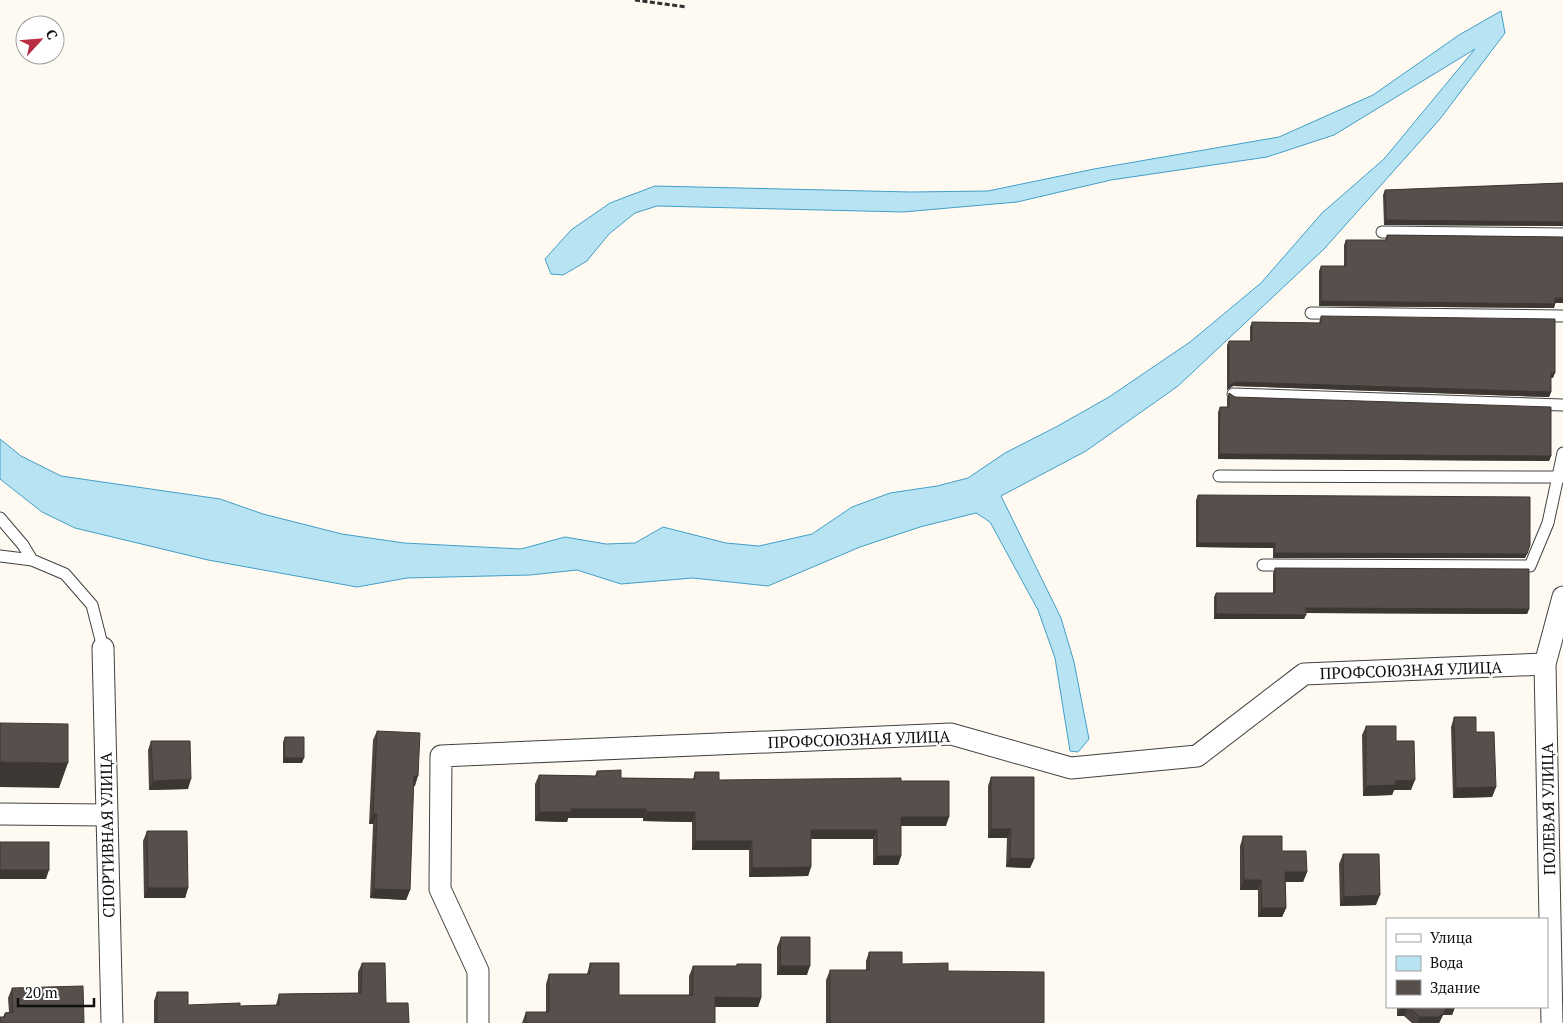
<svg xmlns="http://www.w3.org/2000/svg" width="1563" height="1023" font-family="'PT Serif',serif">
  <rect width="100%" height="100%" fill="#fefaf1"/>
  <!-- water -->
  <polygon fill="#b8e3f3" stroke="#429ec7" points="1501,11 1505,33 1440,119 1324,249 1178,386 1086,451 1001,496 1061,618 1074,662 1089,739 1078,752 1070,751 1055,658 1038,610 990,522 976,513 920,527 860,547 768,586 693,578 621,584 577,570 530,575 407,578 357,587 208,560 75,528 42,512 0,479 0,439 21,456 61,476 220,499 263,514 342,534 404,543 521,549 565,537 606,544 635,543 663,527 726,543 759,546 812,534 852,507 890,493 937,486 968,478 1005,453 1056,427 1109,397 1190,342 1261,283 1322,213 1384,159 1475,49 1334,135 1267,157 1111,180 1017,202 903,212 657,206 635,213 609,234 587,261 563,275 551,274 545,259 571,230 610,203 655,186 911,192 988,191 1094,169 1279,137 1373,95 1459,35"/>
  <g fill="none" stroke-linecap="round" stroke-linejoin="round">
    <defs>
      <g id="service">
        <polyline points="1382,232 1563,234"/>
        <polyline points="1311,313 1563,316"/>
        <polyline points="1233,394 1563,405"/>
        <polyline points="1219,476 1563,477"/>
        <polyline points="0,518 23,545 32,560"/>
        <polyline points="0,556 32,560 65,574 92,605 103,648"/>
        <polyline points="1263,565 1530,566 1548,523 1563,453"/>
      </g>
      <g id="minor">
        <polyline points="103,648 112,1023"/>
        <polyline points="0,814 106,815"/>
        <polyline points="478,1023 478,971 440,889 441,756 951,734 1071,768 1197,756 1304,674 1545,664"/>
        <polyline points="1552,1023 1545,664 1563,597"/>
      </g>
    </defs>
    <!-- service casing -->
    <use href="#service" stroke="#424242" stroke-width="13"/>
    <!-- minor casing -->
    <use href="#minor" stroke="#424242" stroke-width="23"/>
    <!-- path -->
    <polyline stroke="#313131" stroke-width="3" stroke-dasharray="5 2.5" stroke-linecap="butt" points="635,0 687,7"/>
    <!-- service -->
    <use href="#service" stroke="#fff" stroke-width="11"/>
    <!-- minor -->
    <use href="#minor" stroke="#fff" stroke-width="21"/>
  </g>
  <!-- wall -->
  <g fill="#4b4440">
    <polygon points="1563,183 1563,226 1384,225 1383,195 1385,190"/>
    <polygon points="1387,235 1563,237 1563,303 1555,303 1554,308 1319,306 1319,271 1321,266 1344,266 1344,245 1346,240 1385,240"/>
    <polygon points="1321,316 1553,378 1551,378 1551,392 1549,397 1233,386 1227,390 1227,345 1229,341 1250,341 1250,327 1252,322 1319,323"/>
    <polygon points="1229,393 1235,397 1551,456 1549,461 1218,459 1218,412 1220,407 1227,407 1227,398"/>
    <polygon points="1198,495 1525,558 1273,558 1273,548 1196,547 1196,500"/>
    <polygon points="1275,568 1529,609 1527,614 1306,613 1304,619 1214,619 1214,597 1216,593 1273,593 1273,573"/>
    <polygon points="1454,717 1476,732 1496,787 1492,797 1453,798 1451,727"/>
    <polygon points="1366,726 1396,741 1411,790 1394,790 1392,795 1363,796 1362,735"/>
    <polygon points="377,731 415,786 413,786 410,890 406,900 370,898 373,824 369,824 373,740"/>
    <polygon points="285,737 302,763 283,763 283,742"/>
    <polygon points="151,741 188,789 149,790 148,750"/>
    <polygon points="597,771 621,778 693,779 695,772 719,780 901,781 946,826 901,826 901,856 898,865 873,865 873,839 811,839 811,867 808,876 749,877 749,850 692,850 692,822 643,821 643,818 568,818 567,822 535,821 535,784 539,775 595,776"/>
    <polygon points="991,777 1034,859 1030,868 1006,867 1007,838 988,838 988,786"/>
    <polygon points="147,831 188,888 185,898 144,898 143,841"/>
    <polygon points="1243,836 1282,851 1307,872 1303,882 1285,882 1286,908 1282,917 1258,917 1258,890 1240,890 1240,846"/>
    <polygon points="1343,854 1376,905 1340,906 1339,864"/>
    <polygon points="781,937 807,975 777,975 777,947"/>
    <polygon points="869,952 902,964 948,971 1044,1023 826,1023 826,980 830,970 866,970 866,961"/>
    <polygon points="362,963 386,1003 409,1023 154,1023 154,1001 157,992 188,1005 240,1006 276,1005 279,994 358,993 358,972"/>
    <polygon points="590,963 619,995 689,995 689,976 693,966 736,966 737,964 761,998 758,1007 715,1007 715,1023 522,1023 526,1012 546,1012 546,984 549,974 587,974"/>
    <polygon points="12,988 84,1023 3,1017 5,1013 9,1012 8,998"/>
    <polygon points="1397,1007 1455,1007 1452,1015 1443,1015 1439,1023 1412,1023 1404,1016 1397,1016"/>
  </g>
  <!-- shaded-wall -->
  <g fill="#3d3734">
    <polygon points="1386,220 1563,222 1563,226 1384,225"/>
    <polygon points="1555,298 1563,298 1563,303 1554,303"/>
    <polygon points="1321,301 1555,304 1554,308 1319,306"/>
    <polygon points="1551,373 1555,373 1553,378 1550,378"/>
    <polygon points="1235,382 1551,392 1549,397 1233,386 1227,390 1229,385"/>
    <polygon points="1219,454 1551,456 1549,461 1218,459"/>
    <polygon points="1198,543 1275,543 1273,548 1196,547"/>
    <polygon points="1275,553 1527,554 1525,558 1273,558"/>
    <polygon points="1306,608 1529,609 1527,614 1305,613"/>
    <polygon points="1216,614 1306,615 1304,619 1214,619"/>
    <polygon points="284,758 304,758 302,763 283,763"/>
    <polygon points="0,762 68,763 59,788 0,787"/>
    <polygon points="414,776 418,776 415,786 410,786"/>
    <polygon points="191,779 188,789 149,790 153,781"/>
    <polygon points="1415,780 1411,790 1394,790 1392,795 1363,796 1366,786 1395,781"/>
    <polygon points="1496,787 1492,797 1453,798 1456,788"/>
    <polygon points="571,809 646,809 643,818 568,818 567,822 535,821 539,812"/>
    <polygon points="646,812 695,812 692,822 643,821"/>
    <polygon points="373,814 377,814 373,824 369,824"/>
    <polygon points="901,817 949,817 946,826 898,826"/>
    <polygon points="991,829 1011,829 1007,838 988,838"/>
    <polygon points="811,830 877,830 873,839 808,839"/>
    <polygon points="695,841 752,841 749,850 692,850"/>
    <polygon points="877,856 901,856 898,865 873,865"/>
    <polygon points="1010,858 1034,859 1030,868 1006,867"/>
    <polygon points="811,867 808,876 749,877 752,868"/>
    <polygon points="0,870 49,870 46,879 0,879"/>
    <polygon points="1285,872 1307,872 1303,882 1282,882"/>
    <polygon points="1244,880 1261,880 1258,890 1240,890"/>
    <polygon points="148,888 188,888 185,898 144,898"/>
    <polygon points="374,889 410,890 406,900 370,898"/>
    <polygon points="1380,895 1376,905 1340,906 1344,897"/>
    <polygon points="1262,908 1286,908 1282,917 1258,917"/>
    <polygon points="780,966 810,966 807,975 777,975"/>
    <polygon points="715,997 761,998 758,1007 712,1007"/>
    <polygon points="1401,1007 1408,1007 1404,1016 1397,1016"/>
    <polygon points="1446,1007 1455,1007 1452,1015 1443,1015 1439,1023 1417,1023 1420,1017"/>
  </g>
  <!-- building -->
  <g fill="#574f4b" stroke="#3d3734">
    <polygon points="1563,183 1563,222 1386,220 1385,190"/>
    <polygon points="1387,235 1563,237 1563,298 1555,298 1555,304 1321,301 1321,266 1346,266 1346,240 1387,240"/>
    <polygon points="1321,316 1555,319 1555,373 1551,373 1551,392 1235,382 1229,385 1229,341 1252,341 1252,322 1321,323"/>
    <polygon points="1229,393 1235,397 1551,407 1551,456 1219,454 1220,407 1229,407"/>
    <polygon points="1198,495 1530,497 1530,545 1527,554 1275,553 1275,543 1198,543"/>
    <polygon points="1275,568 1529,569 1529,609 1306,608 1306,615 1216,614 1216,593 1275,593"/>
    <polygon points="1454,717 1476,717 1476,732 1494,732 1496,787 1456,788"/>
    <polygon points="0,723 68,724 68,763 0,762"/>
    <polygon points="1366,726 1396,726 1396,741 1414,741 1415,780 1395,781 1396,785 1366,786"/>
    <polygon points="377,731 420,733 418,776 414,776 410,890 374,889 377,814 373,814"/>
    <polygon points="285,737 304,737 304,758 284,758"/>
    <polygon points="151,741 190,741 191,779 153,781"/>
    <polygon points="621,770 621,778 695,779 695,772 719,772 719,780 901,778 901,781 949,781 949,817 901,817 901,856 877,856 877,830 811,830 811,867 752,868 752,841 695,841 695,812 646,812 646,809 571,809 571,812 539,812 539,775 597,776 597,771"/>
    <polygon points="991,777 1034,777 1034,859 1010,858 1011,829 991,829"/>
    <polygon points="147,831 187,831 188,888 148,888"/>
    <polygon points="1243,836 1282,836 1282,851 1306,851 1307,872 1285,872 1286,908 1262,908 1261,880 1244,880"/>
    <rect x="0" y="842" width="49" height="28"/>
    <polygon points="1343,854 1379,854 1380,895 1344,897"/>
    <polygon points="781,937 810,937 810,966 780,966"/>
    <polygon points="869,952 902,952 902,964 948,963 948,971 1044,972 1044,1023 830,1023 830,970 869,970"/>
    <polygon points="362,963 385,963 386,1003 408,1003 409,1023 157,1023 157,992 188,992 188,1005 240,1003 240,1006 279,1005 279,994 361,993"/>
    <polygon points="590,963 619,963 619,995 693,995 693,966 737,966 737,964 761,964 761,998 715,997 715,1023 526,1023 526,1012 549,1012 549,974 590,974"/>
    <polygon points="83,986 84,1023 0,1023 0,1017 5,1017 5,1013 13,1012 12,988"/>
    <polygon points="1408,1007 1446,1007 1444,1013 1438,1017 1420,1017"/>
  </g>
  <g text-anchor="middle" stroke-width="5" stroke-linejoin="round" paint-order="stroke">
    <!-- street labels -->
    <g font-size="16" fill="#0f0f0f" stroke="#fff">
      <text transform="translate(1411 670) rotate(-2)" y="6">ПРОФСОЮЗНАЯ УЛИЦА</text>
      <text transform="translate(859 739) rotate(-2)" y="6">ПРОФСОЮЗНАЯ УЛИЦА</text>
      <text transform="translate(1548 809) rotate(-91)" y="6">ПОЛЕВАЯ УЛИЦА</text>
      <text transform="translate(107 835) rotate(-91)" y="6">СПОРТИВНАЯ УЛИЦА</text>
    </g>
  </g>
  <!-- legend -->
  <rect x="1386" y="918" width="162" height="90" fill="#ffffff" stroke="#9f9f9f"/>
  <rect x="1396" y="934" width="25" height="8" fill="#ffffff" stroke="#9f9f9f"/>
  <text x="1430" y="943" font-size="15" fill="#0f0f0f">Улица</text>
  <rect x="1396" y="956" width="25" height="15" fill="#b8e3f3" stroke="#9f9f9f"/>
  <text x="1430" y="968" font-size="15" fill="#0f0f0f">Вода</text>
  <rect x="1396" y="980" width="25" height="15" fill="#574f4b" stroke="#9f9f9f"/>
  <text x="1430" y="993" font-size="15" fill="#0f0f0f">Здание</text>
  <!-- north arrow -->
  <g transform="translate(40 40) rotate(64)"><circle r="24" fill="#ffffff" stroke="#9f9f9f"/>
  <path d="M0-4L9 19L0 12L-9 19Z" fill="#b82d41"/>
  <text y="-8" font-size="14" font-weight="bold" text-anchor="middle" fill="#0f0f0f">С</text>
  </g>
  <!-- scale -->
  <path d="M18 998v8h76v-8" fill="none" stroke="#0f0f0f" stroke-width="2.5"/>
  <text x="25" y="998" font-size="15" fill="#0f0f0f" stroke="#ffffff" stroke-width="4" paint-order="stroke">20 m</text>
</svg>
